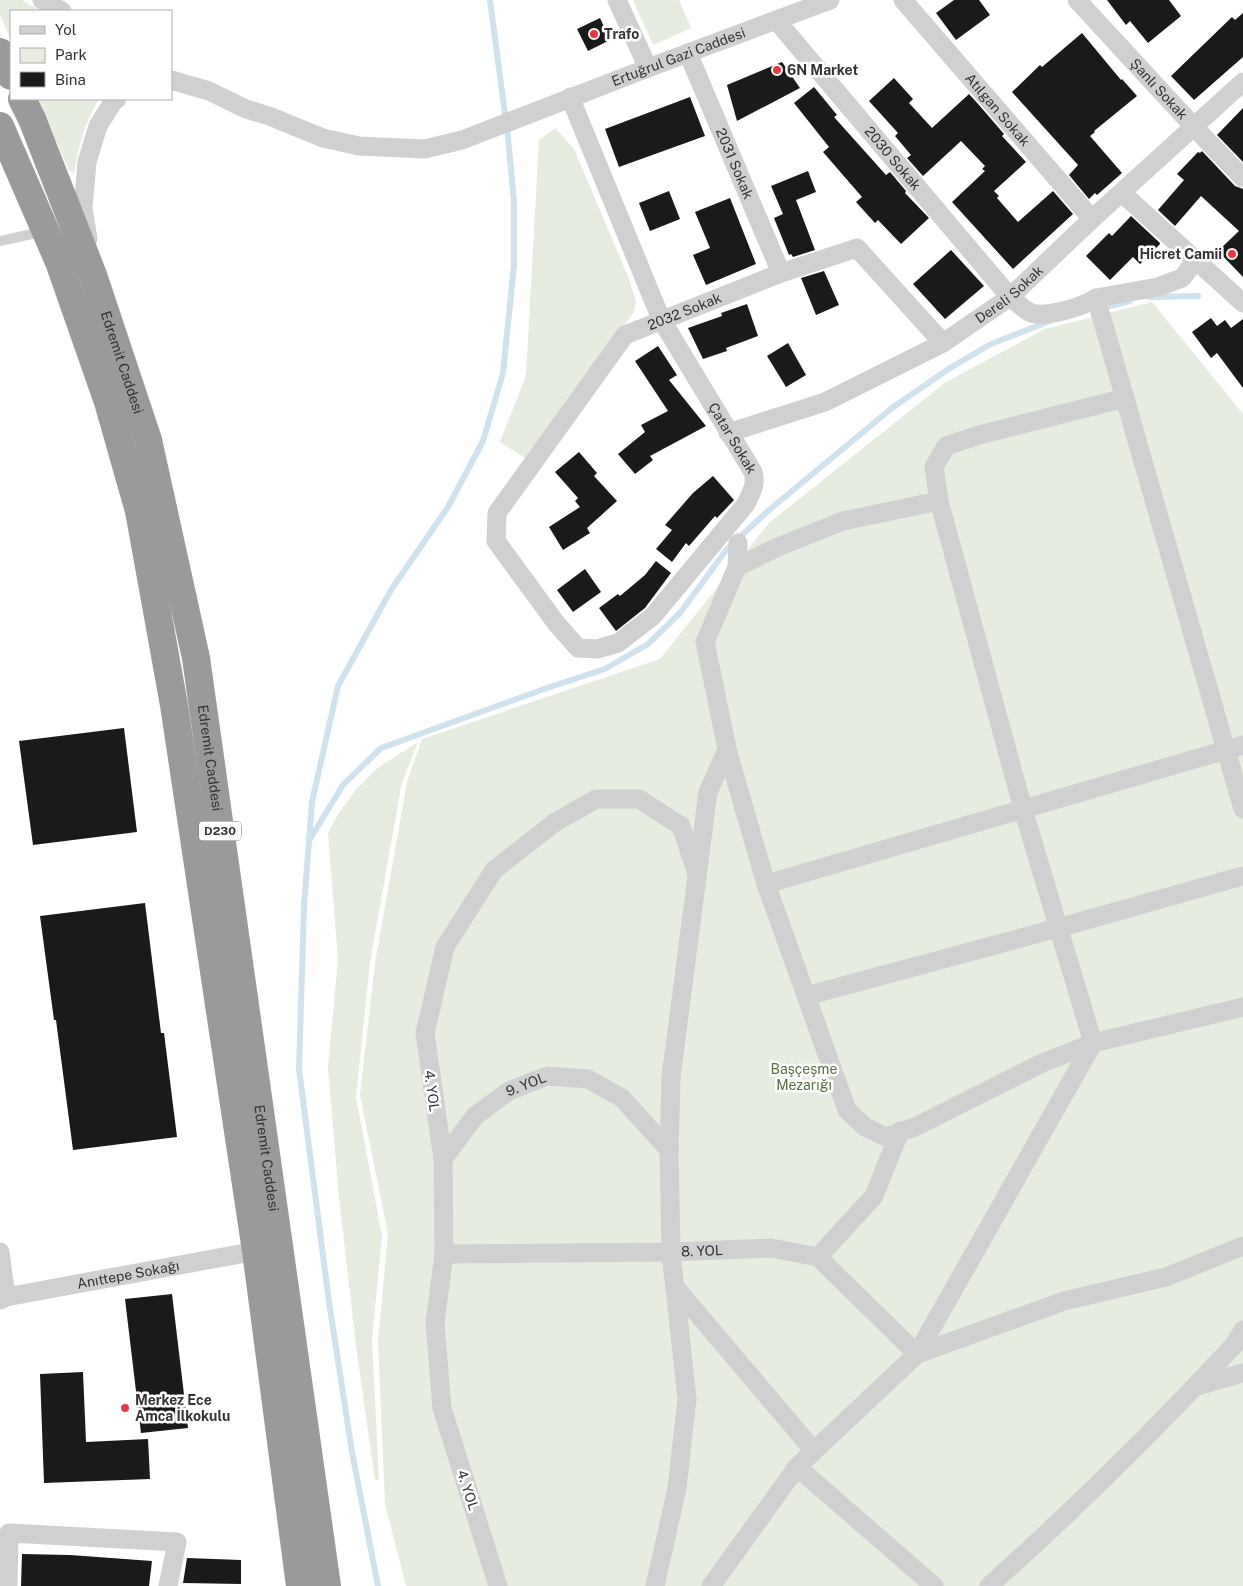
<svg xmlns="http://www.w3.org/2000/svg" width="1243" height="1586" font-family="'Public Sans',sans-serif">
  <rect width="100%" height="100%" fill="#fff"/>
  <!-- green -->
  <g fill="#e6ecdf">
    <polygon points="0,0 22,0 41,11 11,11 11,40 0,15"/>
    <polygon points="633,0 679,0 691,28 653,45"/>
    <path d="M 37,99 L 99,99 C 84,124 79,145 74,174 L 69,170 Z"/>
    <polygon points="555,128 574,149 629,279 636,302 634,312 527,459 500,442 526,376 539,140"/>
    <polygon points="1152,302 1243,414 1243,1586 406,1586 385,1504 378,1340 388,1234 360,1095 375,963 407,782 422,739 660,659 769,523 946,382 1045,329"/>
    <polygon points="418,742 402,782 370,962 356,1097 382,1236 372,1340 379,1480 375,1480 356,1346 339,1197 328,1068 338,960 328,833 338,814 355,791 376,769"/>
  </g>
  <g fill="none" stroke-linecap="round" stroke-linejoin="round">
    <!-- stream -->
    <g stroke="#cfe2ee" stroke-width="6">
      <polyline points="1149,297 1198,296"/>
      <polyline points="1101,308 1130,301"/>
      <polyline points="310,839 343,785 381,748 547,688 605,669 648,644 680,613 727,549 769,510 892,408 950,368 991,344 1050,321"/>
      <polyline points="378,1586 352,1452 329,1302 299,1069 304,906 312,802 338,686 391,590 448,507 483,441 503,373 514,265 514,202 508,137 490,0"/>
    </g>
  </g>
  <!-- building -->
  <g fill="#1a1a1a">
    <polygon points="954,0 979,0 990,15 956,40 936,13"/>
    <polygon points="1107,0 1169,0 1181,16 1148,43 1130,21 1126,25"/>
    <polygon points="1243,13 1243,57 1194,100 1171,76 1232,17 1235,20"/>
    <polygon points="600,18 610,40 588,51 577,29"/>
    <polygon points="1082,33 1121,80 1122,79 1137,96 1094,131 1095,132 1090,136 1122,173 1097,195 1095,193 1089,199 1069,175 1078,165 1012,92 1040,65 1042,67"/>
    <polygon points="782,62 800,88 737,121 727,85"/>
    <polygon points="894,78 913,99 909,103 932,128 969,94 979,105 1004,134 1002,136 1026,162 994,191 999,196 997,198 1018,222 1053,191 1073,214 1013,269 952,202 985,171 982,169 985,166 961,141 923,176 907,158 911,155 895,136 898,133 869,101"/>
    <polygon points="814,87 837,115 834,117 886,175 890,172 906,191 905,193 929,218 901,244 878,220 875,223 856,202 862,197 823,152 829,147 794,103"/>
    <polygon points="690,97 705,136 619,167 605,129"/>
    <polygon points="1243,108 1243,162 1217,135"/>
    <polygon points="1202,151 1235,186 1243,189 1243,277 1218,251 1239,231 1201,196 1175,226 1158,210 1184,180 1177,174 1198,152 1200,153"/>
    <polygon points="808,171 816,192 796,200 815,250 793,257 791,254 789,255 774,218 783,214 771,186"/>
    <polygon points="669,191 680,219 650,231 639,203"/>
    <polygon points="730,198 756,264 706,285 693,255 710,248 695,212"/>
    <polygon points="1131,216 1160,243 1160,244 1140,264 1133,257 1110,280 1086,256 1109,233 1112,236"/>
    <polygon points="951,250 984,286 945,319 913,284"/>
    <polygon points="824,271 839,305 816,315 801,278"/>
    <polygon points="747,304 758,336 726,348 727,351 703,359 688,328 722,316 721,313"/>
    <polygon points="1211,318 1217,326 1225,320 1231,328 1243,319 1243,388 1217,353 1211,358 1192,332"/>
    <polygon points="788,343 806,375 786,387 767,356"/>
    <polygon points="658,346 677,375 669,380 706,426 650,456 653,460 635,474 618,454 645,432 641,425 668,411 635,361"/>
    <polygon points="579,452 597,473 594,476 617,501 587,528 590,533 563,550 549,527 580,507 575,501 578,498 555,472"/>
    <polygon points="713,476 734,500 717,518 715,516 689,546 686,543 672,562 656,549 672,530 665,525 693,493"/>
    <polygon points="656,561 671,573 645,608 616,631 599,608 618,594 620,596 645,575"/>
    <polygon points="585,569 601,592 573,612 557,590"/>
    <polygon points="124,728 137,832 33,845 19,741"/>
    <polygon points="145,903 161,1033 164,1033 177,1137 73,1150 56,1020 54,1020 40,916"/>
    <polygon points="172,1294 188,1428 141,1433 125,1299"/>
    <polygon points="83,1372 86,1442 148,1439 150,1479 44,1483 40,1374"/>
    <polygon points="22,1554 70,1555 152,1561 149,1586 21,1586"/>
    <polygon points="187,1558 241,1560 241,1584 183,1583"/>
  </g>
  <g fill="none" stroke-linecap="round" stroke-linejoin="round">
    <!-- lane -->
    <polyline stroke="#d0d0d0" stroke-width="10" points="0,241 45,231"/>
    <!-- street -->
    <g stroke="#d0d0d0" stroke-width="19">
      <polyline points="42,0 62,11"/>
      <polyline points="617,0 648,68"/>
      <path id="s1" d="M 903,0 L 1092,219"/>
      <path id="s2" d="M 1077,0 L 1195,128 L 1243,178"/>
      <path id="s3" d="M 776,20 L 1010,297 C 1016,301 1022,308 1029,312 C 1043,319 1083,307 1096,298"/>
      <path id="s4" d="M 688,53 L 781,273"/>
      <path id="s5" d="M 171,80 L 209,91 L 246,109 L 269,116 L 323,138 L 359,146 L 425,149 L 462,140 L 648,68 L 830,0"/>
      <path id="s6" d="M 570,97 L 661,319 L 753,472 C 757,484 751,493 746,504 L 653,616 L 618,643 L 597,649 L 578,648 L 556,623 L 496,541 L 497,513 L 625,335 L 781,273 L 857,248 L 943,343"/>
      <polyline points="1122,193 1243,303"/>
      <polyline points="88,239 83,208 87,162 98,126 113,102 117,99"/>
      <polyline points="1196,260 1182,278 1158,287 1096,298 1243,809"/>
      <path id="s7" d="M 728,433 L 825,402 L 943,343 L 1010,297 L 1092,219 L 1243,82"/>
      <polyline points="738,543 737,567 705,642 728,753 766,884 847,1110 865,1127 886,1137 915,1127 1040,1064 1093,1043 1243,1007"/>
      <polyline points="737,567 778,547 843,521 939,501"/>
      <polyline points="766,884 1243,745"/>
      <polyline points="806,996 1058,928 1243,876"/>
      <path id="s8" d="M 443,1159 L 475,1116 L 509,1091 L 547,1076 L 588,1079 L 622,1098 L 669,1150"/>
      <polyline points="0,1252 6,1297"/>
      <path id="s9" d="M 444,1254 L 671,1252 L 771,1248 L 818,1257 L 917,1354 L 1093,1043 L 1023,809 L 939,501 L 934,467 L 946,446 L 979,435 L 1125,398"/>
      <polyline points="818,1257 874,1196 900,1131"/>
      <polyline points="675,1287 814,1451"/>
      <path id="s10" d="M 0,1300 L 6,1297 L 256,1251"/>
      <polyline points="1197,1386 1243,1373"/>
      <polyline points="797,1467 934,1586"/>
      <polyline points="8,1586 9,1533 177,1542 168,1586"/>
      <polyline points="498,1586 442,1408 435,1323 444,1254 443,1159 425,1033 445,947 494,870 554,823 596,799 639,799 681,826 697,874"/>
      <polyline points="655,1586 677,1488 687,1399 671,1252 669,1150 671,1077 708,792 727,750"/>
      <polyline points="711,1586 797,1467 917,1354 1064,1301 1166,1277 1243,1246"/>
      <path d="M 989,1586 C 1075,1509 1157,1428 1235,1344 L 1243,1330"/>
    </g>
    <!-- highway -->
    <g stroke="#9a9a9a" stroke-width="28">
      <polyline points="0,52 11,76"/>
      <path id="s11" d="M 22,99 L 32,119 L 93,275 L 148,440 L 196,658 L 327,1586"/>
      <polyline points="0,126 59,262 108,402 139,511 174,705 256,1251 300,1586"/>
    </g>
  </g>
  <!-- markers -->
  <g fill="#e63946" stroke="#fff" stroke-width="2">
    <circle cx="594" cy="34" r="5"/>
    <circle cx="777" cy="70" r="5"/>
    <circle cx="1232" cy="254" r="5"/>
    <circle cx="125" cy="1408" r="5"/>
  </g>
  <g text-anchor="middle" stroke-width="5" stroke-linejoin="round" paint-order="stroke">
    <!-- shield labels -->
    <rect fill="#fff" stroke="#707070" stroke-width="1" x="199" y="821.5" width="42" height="19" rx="4"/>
    <g font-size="12" font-weight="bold" fill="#333">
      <text x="220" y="835">D230</text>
    </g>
    <!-- poi labels -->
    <g font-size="14" font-weight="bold" fill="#333" stroke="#fff" text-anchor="start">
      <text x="604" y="39">Trafo</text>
      <text x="787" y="75">6N Market</text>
      <text x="1222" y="259" text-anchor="end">Hicret Camii</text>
      <text x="135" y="1405">Merkez Ece<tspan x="135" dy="16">Amca İlkokulu</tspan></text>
    </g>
    <!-- street labels -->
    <g font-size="14" fill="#333" stroke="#fff">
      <text dy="5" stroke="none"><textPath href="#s5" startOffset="536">Ertuğrul Gazi Caddesi</textPath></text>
      <text dy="5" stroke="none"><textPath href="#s2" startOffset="121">Şanlı Sokak</textPath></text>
      <text dy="5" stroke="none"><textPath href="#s1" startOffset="145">Atılgan Sokak</textPath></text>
      <text dy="5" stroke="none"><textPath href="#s3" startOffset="181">2030 Sokak</textPath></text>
      <text dy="5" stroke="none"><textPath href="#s4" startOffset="120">2031 Sokak</textPath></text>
      <text dy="5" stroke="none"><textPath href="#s7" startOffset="316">Dereli Sokak</textPath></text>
      <text dy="5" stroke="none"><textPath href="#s6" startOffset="1129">2032 Sokak</textPath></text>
      <text dy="5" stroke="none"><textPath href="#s11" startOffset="282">Edremit Caddesi</textPath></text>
      <text dy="5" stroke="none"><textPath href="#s6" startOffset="379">Çatar Sokak</textPath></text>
      <text dy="5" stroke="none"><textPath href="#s11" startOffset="688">Edremit Caddesi</textPath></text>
      <text dy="5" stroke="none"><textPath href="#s8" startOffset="114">9. YOL</textPath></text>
      <text transform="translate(432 1091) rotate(82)" y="5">4. YOL</text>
      <text dy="5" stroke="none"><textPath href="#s11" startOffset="1092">Edremit Caddesi</textPath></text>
      <text dy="5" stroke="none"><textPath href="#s9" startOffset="258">8. YOL</textPath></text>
      <text dy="5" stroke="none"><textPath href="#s10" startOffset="131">Anıttepe Sokağı</textPath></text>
      <text transform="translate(468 1490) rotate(72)" y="5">4. YOL</text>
    </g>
    <!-- park labels -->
    <g font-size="14" fill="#56703f" stroke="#fff">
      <text x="804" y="1074">Başçeşme<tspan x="804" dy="16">Mezarığı</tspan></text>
    </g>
  </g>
  <!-- legend -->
  <rect x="10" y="10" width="162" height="90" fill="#ffffff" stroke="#adadad"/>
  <rect x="20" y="26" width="25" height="8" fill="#d0d0d0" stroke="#adadad"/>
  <text x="55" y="35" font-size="15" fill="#333333">Yol</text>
  <rect x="20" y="48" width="25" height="15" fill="#e6ecdf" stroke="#adadad"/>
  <text x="55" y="60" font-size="15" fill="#333333">Park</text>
  <rect x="20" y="72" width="25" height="15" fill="#1a1a1a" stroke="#adadad"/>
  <text x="55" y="85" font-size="15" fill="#333333">Bina</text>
</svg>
